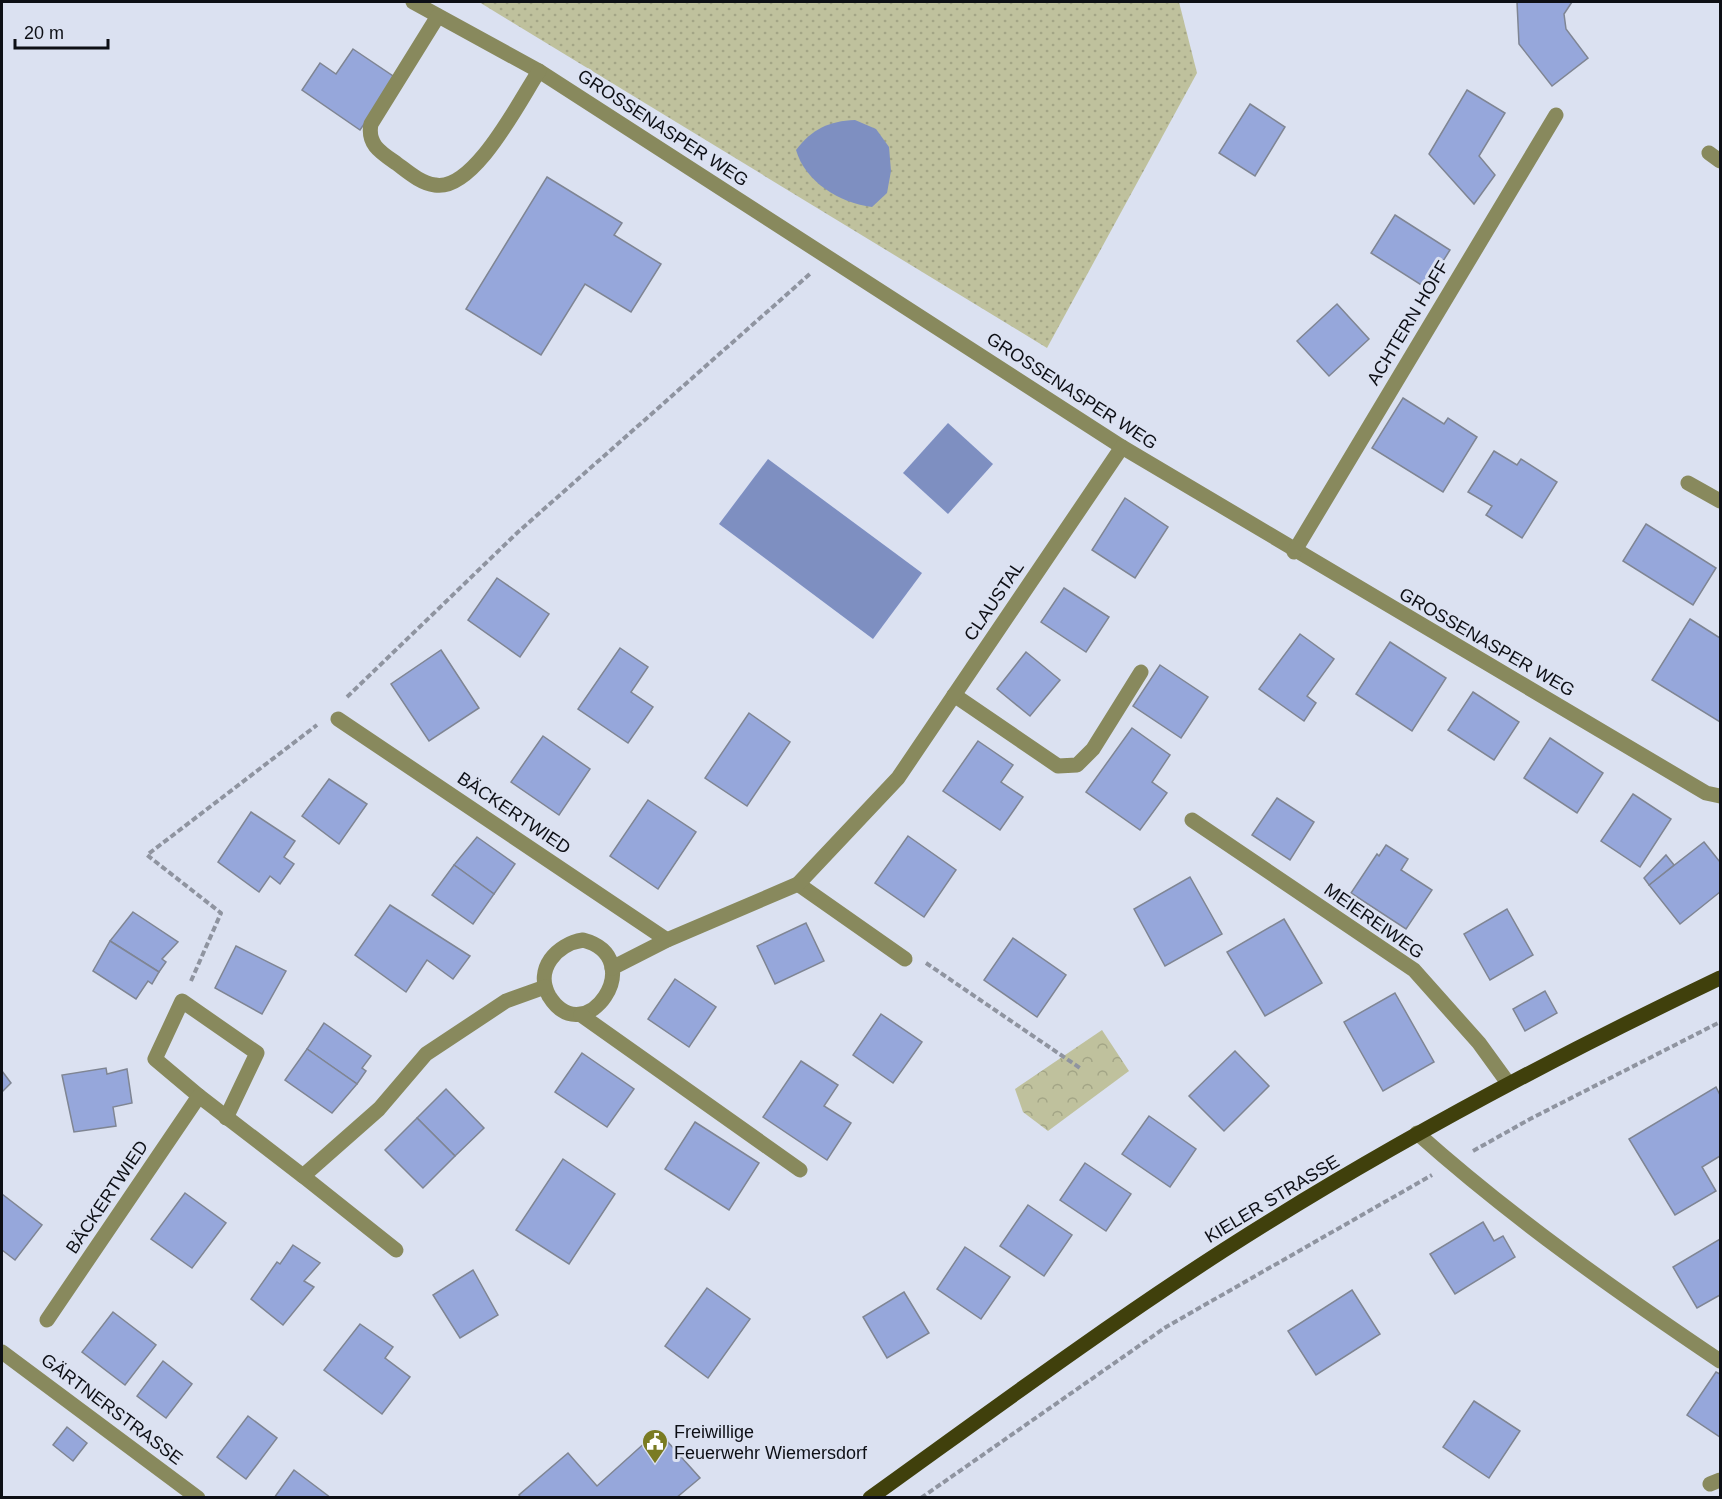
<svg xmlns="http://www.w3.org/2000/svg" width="1722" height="1499" font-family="Helvetica,sans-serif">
  <defs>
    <pattern id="grass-dots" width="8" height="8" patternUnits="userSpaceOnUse" patternTransform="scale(1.5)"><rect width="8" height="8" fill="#bfc19d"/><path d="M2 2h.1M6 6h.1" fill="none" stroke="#a3a586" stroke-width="1.8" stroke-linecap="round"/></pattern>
    <pattern id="park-crowns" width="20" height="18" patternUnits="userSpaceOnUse" patternTransform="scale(1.5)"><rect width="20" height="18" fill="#bfc19d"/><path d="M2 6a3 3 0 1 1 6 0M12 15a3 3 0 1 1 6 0" fill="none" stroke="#a3a586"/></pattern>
  </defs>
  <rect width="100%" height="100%" fill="#dbe1f1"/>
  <!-- grass -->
  <polygon fill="url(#grass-dots)" points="479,2 1179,2 1197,73 1047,348"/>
  <!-- park -->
  <polygon fill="url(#park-crowns)" points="1102,1030 1129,1071 1048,1131 1023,1112 1015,1089"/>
  <!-- water -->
  <g fill="#7e8fc1">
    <path d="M 855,120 L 876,129 L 889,147 L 891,171 L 887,193 L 872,207 C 840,203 805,182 796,150 C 812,129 829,121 855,120 Z"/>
    <polygon points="948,423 993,464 948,514 903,473"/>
    <polygon points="768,459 922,573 873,639 719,524"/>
  </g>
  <!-- building -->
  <g fill="#96a7db" stroke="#7f8593" stroke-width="1.5">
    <polygon points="1517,2 1572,2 1564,14 1566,29 1588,58 1552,86 1519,44"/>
    <polygon points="353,49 396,78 360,130 302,90 320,63 336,74"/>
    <polygon points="1467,90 1505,113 1479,156 1495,175 1474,204 1429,154"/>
    <polygon points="1250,104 1285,127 1255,176 1219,153"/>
    <polygon points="547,177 622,223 614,235 661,264 631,312 585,284 541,355 466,309"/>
    <polygon points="1395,215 1450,250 1426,288 1371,253"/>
    <polygon points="1337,304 1369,339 1329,376 1297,341"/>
    <polygon points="1403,398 1444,424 1448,418 1477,437 1443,492 1372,448"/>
    <polygon points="1494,451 1517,465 1521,459 1557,482 1522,538 1486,515 1492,506 1468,492"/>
    <polygon points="1125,498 1168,527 1135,578 1092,550"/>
    <polygon points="1646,524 1716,568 1693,605 1623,561"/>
    <polygon points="497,578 549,614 520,657 468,620"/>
    <polygon points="1064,588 1109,617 1086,652 1041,622"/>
    <polygon points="1690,619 1720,638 1720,722 1652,680"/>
    <polygon points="1300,634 1334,659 1307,696 1316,703 1304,721 1259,689"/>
    <polygon points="1390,642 1446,678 1412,731 1356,694"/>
    <polygon points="620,648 648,667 631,692 653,707 628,743 578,709"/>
    <polygon points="441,650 479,708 429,741 391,684"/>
    <polygon points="1026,652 1060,680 1030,716 997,689"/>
    <polygon points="1160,665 1208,697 1181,738 1133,706"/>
    <polygon points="1473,692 1519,722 1494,760 1448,730"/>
    <polygon points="749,713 790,742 747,806 705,778"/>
    <polygon points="1132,728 1170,755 1152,782 1167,793 1140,830 1086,792"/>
    <polygon points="543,736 590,769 559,815 511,782"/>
    <polygon points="1550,738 1603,773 1577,813 1524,778"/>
    <polygon points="978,741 1013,765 1001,782 1023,797 1000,830 943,791"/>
    <polygon points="329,779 367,804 339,844 302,816"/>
    <polygon points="1633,794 1671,819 1640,867 1601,841"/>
    <polygon points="1277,798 1314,822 1290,860 1252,835"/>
    <polygon points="648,800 696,832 658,889 610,856"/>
    <polygon points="251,812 295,841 284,857 294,864 280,884 270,876 259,892 218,862"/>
    <polygon points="908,836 956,870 924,917 875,883"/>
    <polygon points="477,837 515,864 494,894 454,865"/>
    <polygon points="1704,842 1720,862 1720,892 1680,924 1649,885"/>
    <polygon points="1386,845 1408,859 1401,870 1432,890 1406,929 1351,893 1377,854 1379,856"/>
    <polygon points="1666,855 1674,865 1649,885 1644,878"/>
    <polygon points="454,865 494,894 473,924 432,895"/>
    <polygon points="1190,877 1222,934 1165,966 1134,909"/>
    <polygon points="390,905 470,956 453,979 427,960 406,992 355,955"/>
    <polygon points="1507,909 1533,955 1490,980 1464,934"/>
    <polygon points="133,912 178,942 162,959 166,962 159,972 110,941"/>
    <polygon points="1284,919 1322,983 1265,1016 1227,952"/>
    <polygon points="806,923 824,961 775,984 757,946"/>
    <polygon points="1013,938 1066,975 1037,1017 984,980"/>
    <polygon points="110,941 159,972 152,984 148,981 136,999 93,971"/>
    <polygon points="236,946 286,971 262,1014 215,988"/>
    <polygon points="675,979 716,1007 689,1047 648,1019"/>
    <polygon points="1545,991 1557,1013 1525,1031 1513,1009"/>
    <polygon points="1395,993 1434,1062 1383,1091 1344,1022"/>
    <polygon points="881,1014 922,1042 893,1083 853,1055"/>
    <polygon points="324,1023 371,1056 362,1068 366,1071 357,1084 307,1049"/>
    <polygon points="307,1049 357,1084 332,1113 285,1080"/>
    <polygon points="1235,1051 1269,1086 1224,1131 1189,1096"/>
    <polygon points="582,1053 634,1089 607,1127 555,1092"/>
    <polygon points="801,1061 838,1085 824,1106 851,1123 827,1160 763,1117"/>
    <polygon points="106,1068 107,1074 127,1069 132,1103 113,1107 116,1126 74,1132 62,1075"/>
    <polygon points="2,1071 11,1083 2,1092"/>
    <polygon points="1716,1087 1720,1095 1720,1156 1702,1167 1716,1191 1675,1215 1629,1139"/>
    <polygon points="446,1089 484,1128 455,1156 417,1118"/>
    <polygon points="1149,1116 1196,1149 1170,1187 1122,1154"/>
    <polygon points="417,1118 455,1156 423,1188 385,1150"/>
    <polygon points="695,1122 759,1163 729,1210 665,1169"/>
    <polygon points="563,1159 615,1194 569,1264 516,1230"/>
    <polygon points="1085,1163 1131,1194 1106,1231 1060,1200"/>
    <polygon points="185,1193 226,1223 192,1268 151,1239"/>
    <polygon points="2,1194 42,1225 15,1260 2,1250"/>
    <polygon points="1028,1205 1072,1235 1044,1276 1000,1246"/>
    <polygon points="1483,1222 1494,1241 1503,1236 1515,1257 1455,1294 1430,1254"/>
    <polygon points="1720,1239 1720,1295 1697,1308 1673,1267"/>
    <polygon points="293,1245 320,1263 304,1281 314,1287 283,1325 251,1299 277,1262 280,1264"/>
    <polygon points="965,1247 1010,1277 981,1319 937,1289"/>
    <polygon points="473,1270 498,1315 460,1338 433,1295"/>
    <polygon points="707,1288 750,1319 708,1378 665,1346"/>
    <polygon points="1352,1290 1380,1334 1316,1375 1288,1331"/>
    <polygon points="904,1292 929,1333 887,1358 863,1317"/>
    <polygon points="113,1312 156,1345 125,1385 82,1352"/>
    <polygon points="360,1324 393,1347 385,1358 410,1377 382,1414 324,1370"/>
    <polygon points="163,1361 192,1384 166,1418 137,1396"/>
    <polygon points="1716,1372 1720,1374 1720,1437 1687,1415"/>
    <polygon points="1474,1401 1520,1431 1489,1478 1443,1447"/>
    <polygon points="248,1416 277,1438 246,1479 217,1457"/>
    <polygon points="67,1427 87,1443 73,1461 53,1445"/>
    <polygon points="658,1431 700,1478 676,1498 521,1498 519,1495 568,1453 597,1486"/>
    <polygon points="294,1470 331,1498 274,1498"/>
  </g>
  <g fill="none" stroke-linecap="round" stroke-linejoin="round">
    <!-- path -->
    <g stroke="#8f94a0" stroke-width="4" stroke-dasharray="6 3" stroke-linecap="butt">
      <polyline points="347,697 518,532 811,273"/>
      <polyline points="926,963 1080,1068"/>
      <polyline points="191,981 221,913 147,855 317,725"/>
      <polyline points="1473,1151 1530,1119 1720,1022"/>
      <polyline points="921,1498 1166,1327 1432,1175"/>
    </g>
    <!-- minor -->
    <g stroke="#88895d" stroke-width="15">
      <polyline points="413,2 539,71 1122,447 1706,793 1720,796"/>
      <path d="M 438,16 L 371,124 C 367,144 380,152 396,163 C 407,171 420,183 435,185 C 474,192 520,100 539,71"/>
      <polyline points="1709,153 1720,161"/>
      <polyline points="1688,483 1720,501"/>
      <polyline points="1294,552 1556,115"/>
      <polyline points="954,695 1058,766 1077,765 1093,749 1141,672"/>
      <polyline points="338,719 667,940"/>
      <polyline points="1192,820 1414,970 1479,1043 1508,1083"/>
      <polyline points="798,884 905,959"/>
      <path d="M 583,940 C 651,958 585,1054 549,996 C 534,969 557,944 583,940 Z"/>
      <polyline points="612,968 667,940 798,884 898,778 1122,447"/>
      <polyline points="581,1015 800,1170"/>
      <polyline points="199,1096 155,1059 182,1001 257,1053 226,1118"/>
      <path d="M 1417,1133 C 1511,1217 1616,1291 1720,1361"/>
      <polyline points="303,1176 396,1250"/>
      <polyline points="47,1320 199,1096 303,1176 379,1109 426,1054 506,1001 545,987"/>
      <polyline points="2,1352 198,1498"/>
      <polyline points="1710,1484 1720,1480"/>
    </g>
    <!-- major -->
    <path stroke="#40400c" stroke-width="15" d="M 870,1498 C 987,1414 1103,1328 1224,1250 C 1383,1148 1550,1059 1720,978"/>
  </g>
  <!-- icons -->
  <defs>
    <symbol id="civic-pin" viewBox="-11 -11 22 30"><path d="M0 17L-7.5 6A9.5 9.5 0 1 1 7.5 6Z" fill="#7a7b22" stroke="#dbe1f1"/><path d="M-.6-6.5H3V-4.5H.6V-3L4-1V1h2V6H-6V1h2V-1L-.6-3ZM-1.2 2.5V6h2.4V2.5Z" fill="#fff"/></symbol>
  </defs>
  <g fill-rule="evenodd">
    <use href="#civic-pin" x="640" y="1427" width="30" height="40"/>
  </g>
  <g text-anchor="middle" stroke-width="6" stroke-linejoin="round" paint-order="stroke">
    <!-- street labels -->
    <g font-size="18" fill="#0d0f15" stroke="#dbe1f1">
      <text transform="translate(663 128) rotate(33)" y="6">GROSSENASPER WEG</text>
      <text transform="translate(1408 323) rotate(-59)" y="6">ACHTERN HOFF</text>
      <text transform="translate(1072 391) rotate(33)" y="6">GROSSENASPER WEG</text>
      <text transform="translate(994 601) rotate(-56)" y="6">CLAUSTAL</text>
      <text transform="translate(1487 642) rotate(30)" y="6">GROSSENASPER WEG</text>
      <text transform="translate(514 813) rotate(34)" y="6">BÄCKERTWIED</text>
      <text transform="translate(1374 921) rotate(35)" y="6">MEIEREIWEG</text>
      <text transform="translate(107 1197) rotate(-56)" y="6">BÄCKERTWIED</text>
      <text transform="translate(1272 1199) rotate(-31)" y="6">KIELER STRASSE</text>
      <text transform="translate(112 1409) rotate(37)" y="6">GÄRTNERSTRASSE</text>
    </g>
    <!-- poi labels -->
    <g font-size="18" fill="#0d0f15" stroke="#dbe1f1" text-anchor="start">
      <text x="674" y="1438">Freiwillige<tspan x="674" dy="21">Feuerwehr Wiemersdorf</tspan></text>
    </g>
  </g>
  <!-- border -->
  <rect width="1722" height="1499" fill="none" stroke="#0d0f15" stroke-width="6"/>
  <!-- scale -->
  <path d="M15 39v9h93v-9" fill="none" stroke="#0d0f15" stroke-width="3"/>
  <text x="24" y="39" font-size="18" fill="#0d0f15" stroke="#dbe1f1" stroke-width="4.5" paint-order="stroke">20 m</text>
</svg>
